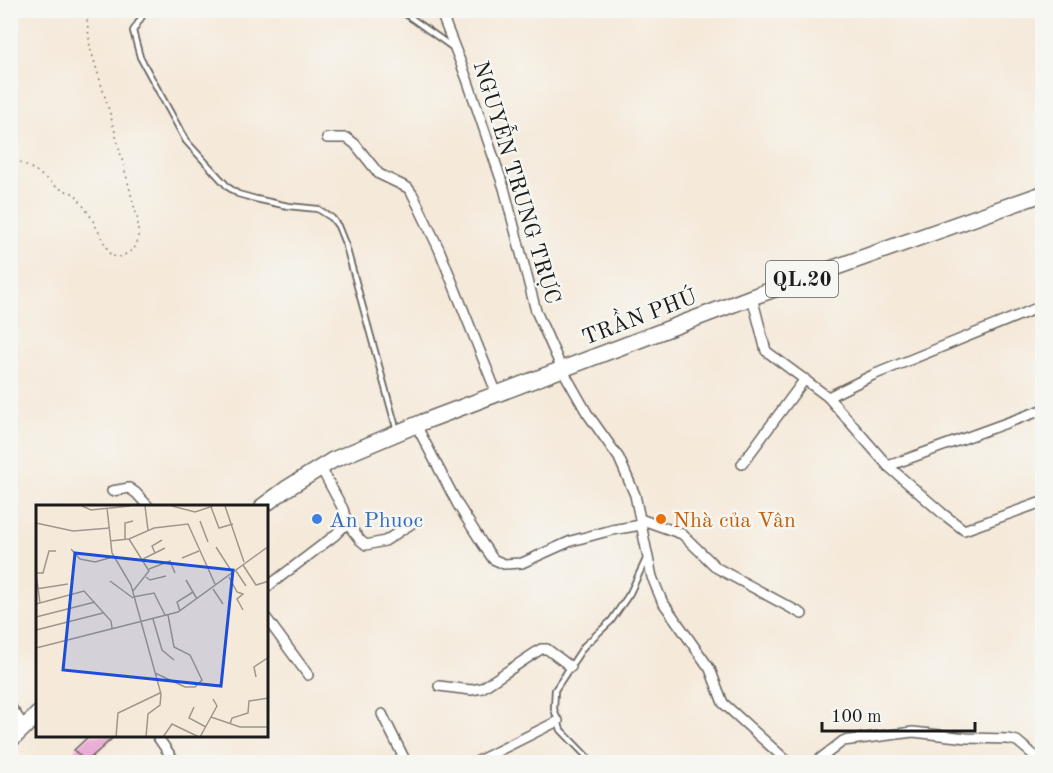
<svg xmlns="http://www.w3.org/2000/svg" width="1053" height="773" font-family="'Old Standard TT',serif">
  <rect width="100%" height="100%" fill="#f6f6f2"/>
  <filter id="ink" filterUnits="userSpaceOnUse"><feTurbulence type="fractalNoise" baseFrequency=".0167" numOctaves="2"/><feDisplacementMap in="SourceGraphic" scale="12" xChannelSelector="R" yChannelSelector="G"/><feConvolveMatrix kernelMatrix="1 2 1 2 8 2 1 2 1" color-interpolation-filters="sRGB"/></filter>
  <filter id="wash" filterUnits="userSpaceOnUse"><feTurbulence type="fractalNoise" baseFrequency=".008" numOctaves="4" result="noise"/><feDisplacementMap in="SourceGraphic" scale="24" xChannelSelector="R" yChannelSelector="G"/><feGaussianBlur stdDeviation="1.35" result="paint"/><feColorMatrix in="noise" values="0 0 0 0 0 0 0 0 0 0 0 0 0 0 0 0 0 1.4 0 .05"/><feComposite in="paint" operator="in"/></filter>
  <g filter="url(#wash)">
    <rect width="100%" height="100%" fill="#f5e9d9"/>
    <g id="blocks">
      <!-- building -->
      <polygon fill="#e9a7d3" points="90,735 116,735 86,762 74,750"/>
    </g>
  </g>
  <g filter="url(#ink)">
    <use href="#blocks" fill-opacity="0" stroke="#68645e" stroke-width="1.5"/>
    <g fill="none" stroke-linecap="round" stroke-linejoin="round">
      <defs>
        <g id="service">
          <polyline points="146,10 133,31 140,57 186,141 228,187 238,194 256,199 288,206 318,209 332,218 338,226 346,246 397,431"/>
          <polyline points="400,10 452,47"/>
          <polyline points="592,762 561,730 554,709 555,690 584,646 611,621 630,593 647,557"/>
        </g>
        <g id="minor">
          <polyline points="440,10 467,79 504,188 536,311 562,369 587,413 619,458 635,495 652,577 662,601 710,669 723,703 788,762"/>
          <polyline points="327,138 347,138 355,144 379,174 408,188 413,195 439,249 497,394"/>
          <polyline points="752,297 766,351 828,397 888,466 942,513 964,530 1042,502"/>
          <polyline points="828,397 873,375 1042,306"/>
          <polyline points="416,425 458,505 482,543 493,559 504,564 522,563 571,541 612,530 641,525"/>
          <polyline points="742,464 805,379"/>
          <polyline points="888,466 1042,410"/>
          <polyline points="112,491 129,488 136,493 148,506"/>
          <polyline points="640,519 682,534 717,568 802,614"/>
          <polyline points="347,523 360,540 366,545 385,541 411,524"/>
          <polyline points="267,587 334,536 347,523 343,509 321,468"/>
          <polyline points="267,619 308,675"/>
          <polyline points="439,686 471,690 482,688 541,649 547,649 571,667"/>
          <polyline points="10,706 24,726"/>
          <polyline points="382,714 406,762"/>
          <polyline points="157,736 175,762"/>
          <polyline points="476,762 558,721"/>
          <polyline points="816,762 843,741 913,732 967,738 1008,739 1017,741 1042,762"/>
        </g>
        <g id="trunk">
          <polyline points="263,506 286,489 333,460 423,422 752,297 1042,194"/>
          <polyline points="10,741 38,714"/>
        </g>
      </defs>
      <!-- service casing -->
      <use href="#service" stroke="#68645e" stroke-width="8"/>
      <!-- minor casing -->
      <use href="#minor" stroke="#68645e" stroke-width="12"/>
      <!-- trunk casing -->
      <use href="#trunk" stroke="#68645e" stroke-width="18"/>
      <!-- path -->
      <polyline stroke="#68645e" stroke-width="1.5" stroke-dasharray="1.5 4.5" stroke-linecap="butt" points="10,156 36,171 58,188 75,194 91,217 111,256 121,257 134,249 138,240 138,221 111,117 90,47 86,10"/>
      <!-- service -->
      <use href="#service" stroke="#fff" stroke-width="4.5"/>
      <!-- minor -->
      <use href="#minor" stroke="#fff" stroke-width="9"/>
      <!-- trunk -->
      <use href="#trunk" stroke="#fff" stroke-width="15"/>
    </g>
  </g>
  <!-- markers -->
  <circle fill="#3f7fe0" stroke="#f6f6f2" stroke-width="2" cx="317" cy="519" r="6"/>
  <circle fill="#e8710a" stroke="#f6f6f2" stroke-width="2" cx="661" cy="519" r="6"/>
  <g text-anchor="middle" stroke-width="5" stroke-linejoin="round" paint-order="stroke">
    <!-- shield labels -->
    <rect fill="#f6f6f2" stroke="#5d5d5c" stroke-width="1.5" x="766" y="261" width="72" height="36" rx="4.5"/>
    <g font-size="21" font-weight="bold" fill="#1c1c1c">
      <text x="802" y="286">QL.20</text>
    </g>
    <!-- street labels -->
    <g font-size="22" fill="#1c1c1c" stroke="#f6f6f2">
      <text transform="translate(518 182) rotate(73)" y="8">NGUYỄN TRUNG TRỰC</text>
      <text transform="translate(639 316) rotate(-21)" y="8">TRẦN PHÚ</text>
    </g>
    <!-- shop labels -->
    <g font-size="22" fill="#366cbe" stroke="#f6f6f2" text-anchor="start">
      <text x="329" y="527">An Phuoc</text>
    </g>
    <!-- food labels -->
    <g font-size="22" fill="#c56008" stroke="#f6f6f2" text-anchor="start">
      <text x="673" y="527">Nhà của Vân</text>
    </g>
  </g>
  <!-- overview -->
  <g transform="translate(36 505)">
    <rect width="232" height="232" fill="#f5e9d9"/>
    <path fill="none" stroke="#9e978d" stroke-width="1.5" d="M 46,1 L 55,5 L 94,1M 109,1 L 112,25M 136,1 L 159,7 L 177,1M 189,1 L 208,57M 175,2 L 183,23 L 197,19M 71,3 L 76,48 L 95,80 L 125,189 L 124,200 L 112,209 L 110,232M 164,16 L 172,37M 0,18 L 37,26 L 74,23M 89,34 L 89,18 L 97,16M 93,34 L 113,66 L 97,86M 74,36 L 93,34 L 118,23 L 152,19 L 179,79M 180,42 L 196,67M 35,44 L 44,54 L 59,57 L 77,52M 119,48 L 116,41 L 126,35M 146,53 L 163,46M 107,54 L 129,43M 207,60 L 220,80 L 233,76M 113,64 L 134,56 L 139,68M 200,66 L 210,81M 0,68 L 7,68 L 13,46 L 20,46M 0,68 L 4,98M 110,72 L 114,75 L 130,71M 193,72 L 201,87 L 207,89 L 201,94 L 207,105M 150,75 L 161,94M 74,76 L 97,93M 0,84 L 32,79M 177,84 L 187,99M 97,92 L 118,88 L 129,110M 0,99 L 48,86 L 75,116 L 76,123M 144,106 L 141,97 L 157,87M 0,112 L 59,97M 117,114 L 126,145 L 138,155M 0,125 L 67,108M 0,143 L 142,107 L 233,41M 119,168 L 149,182 L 159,182 L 166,175 L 154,150 L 138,142 L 132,110M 220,172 L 218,162 L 233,152M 158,202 L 153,213 L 170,222M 175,212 L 204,222 L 233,222M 194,219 L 196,213 L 212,208 L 213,196 L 233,193M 80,232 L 82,208 L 124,188M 127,232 L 136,219 L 163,232M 164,232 L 181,201 L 177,194"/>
    <path fill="#1d4ed8" fill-opacity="0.15" stroke="#1d4ed8" stroke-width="3" d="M 39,48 L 197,65 L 185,181 L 27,165 Z"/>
    <rect width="232" height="232" fill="none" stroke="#1c1c1c" stroke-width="3"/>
  </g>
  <!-- margin -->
  <rect width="1053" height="773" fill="none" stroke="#f6f6f2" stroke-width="36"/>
  <!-- scale -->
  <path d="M822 722v9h153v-9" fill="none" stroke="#1c1c1c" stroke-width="3"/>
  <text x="831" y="722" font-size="18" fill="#1c1c1c" stroke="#f6f6f2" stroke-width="4.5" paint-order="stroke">100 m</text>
</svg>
